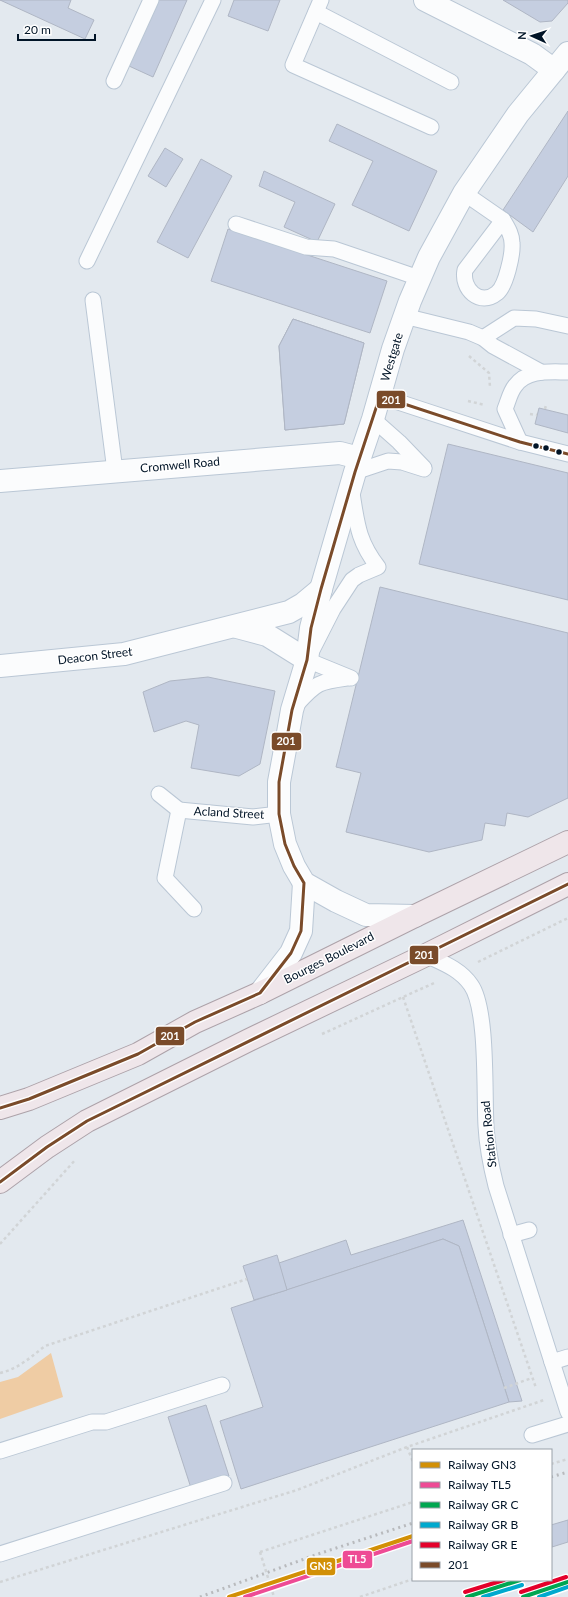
<svg xmlns="http://www.w3.org/2000/svg" width="568" height="1597" viewBox="0 0 568 1597" font-family="Lato,sans-serif">
<rect width="100%" height="100%" fill="#e3e9ef"/>
<polygon fill="#efcca4" points="51,1353 63,1397 0,1419 0,1382 18,1377"/>
<g fill="#c5cee0" stroke="#afb6c4">
<polygon points="0,0 71,0 68,8 94,20 85,39"/>
<polygon points="157,0 187,0 153,77 129,66"/>
<polygon points="234,0 280,0 268,31 228,16"/>
<polygon points="503,0 568,0 568,3 552,21 540,22"/>
<polygon points="568,111 568,176 533,232 503,210"/>
<polygon points="337,124 437,171 409,231 352,205 373,161 329,141"/>
<polygon points="165,148 183,159 166,187 148,176"/>
<polygon points="201,159 232,176 188,258 157,242"/>
<polygon points="264,171 335,204 317,242 284,227 295,202 259,186"/>
<polygon points="228,229 387,281 370,333 211,281"/>
<polygon points="293,319 364,343 344,424 285,430 279,346"/>
<polygon points="293,319 364,343 344,424 285,430 279,346"/>
<polygon points="539,408 568,415 568,433 535,424"/>
<polygon points="448,444 568,473 568,600 419,564"/>
<polygon points="380,587 568,633 568,798 528,817 507,813 505,826 485,823 482,840 429,852 346,832 361,773 336,767"/>
<polygon points="208,677 275,691 260,764 239,776 191,768 199,725 186,721 154,732 143,692 170,681"/>
<polygon points="463,1220 522,1401 509,1402 459,1246 443,1239 287,1290 282,1275 279,1263 346,1240 351,1255"/>
<polygon points="443,1239 459,1246 509,1402 241,1489 220,1421 263,1407 231,1308"/>
<polygon points="277,1255 287,1290 254,1300 243,1266"/>
<polygon points="206,1405 229,1476 191,1488 168,1417"/>
<polygon points="568,1520 568,1542 552,1547 551,1525"/>
</g>
<g fill="none" stroke-linecap="round" stroke-linejoin="round">
<g stroke="#bac7d5" stroke-width="17">
<g id="lane">
<polyline points="321,0 293,65 431,127"/>
<polyline points="316,12 451,82"/>
<polyline points="114,81 151,0"/>
<polyline points="464,193 503,220"/>
<path d="M503 220C507 227 512 234 512 243 513 254 506 286 497 293 480 307 461 289 465 270Z"/>
<polyline points="236,224 306,247 334,249 419,278"/>
<polyline points="87,261 213,0"/>
<polyline points="93,300 115,471"/>
<polyline points="404,316 469,332 483,338 493,346 541,372"/>
<polyline points="483,338 514,318 536,319 568,326"/>
<polyline points="380,396 520,442 568,454"/>
<polyline points="373,419 399,442 424,468"/>
<path d="M520 442 505 409C508 402 510 392 515 386 527 369 550 372 568 372"/>
<polyline points="355,472 388,461 402,462 424,469"/>
<path d="M351 678 307 660 333 609 352 580 359 575 378 567C358 541 357 524 352 493"/>
<path d="M297 704C317 682 319 682 348 678"/>
<polyline points="159,794 179,810"/>
<polyline points="179,810 165,878 194,909"/>
<polyline points="179,810 253,817 279,814"/>
<path d="M426 955C443 963 460 969 471 985 488 1009 484 1094 486 1126 487 1146 491 1166 496 1186L552 1362 568 1357"/>
<polyline points="511,1235 529,1230"/>
<polyline points="552,1362 568,1412"/>
<polyline points="532,1435 568,1424"/>
<polyline points="0,1451 92,1422 106,1422 222,1385"/>
<polyline points="0,1554 224,1483"/>
</g>
</g>
<g stroke="#bac7d5" stroke-width="24">
<g id="street">
<polyline points="425,0 532,54 554,70"/>
<polyline points="0,481 340,453 359,458"/>
<polyline points="237,627 267,635 307,660"/>
<polyline points="0,666 124,654 289,612 303,604 321,589"/>
<polyline points="415,916 366,915 336,901 304,883 294,866 285,844 279,814 279,782 286,744 292,710 307,660 311,628 321,589 355,472 373,419 393,349 410,301 429,257 464,193 518,114 568,53"/>
<polyline points="260,993 291,953 301,931 304,883"/>
</g>
</g>
<g stroke="#ada2a9" stroke-width="24">
<g id="primary">
<polyline points="0,1108 29,1099 138,1054 195,1022 260,993 415,916 568,842"/>
<polyline points="0,1182 47,1147 87,1121 249,1040 426,955 568,884"/>
</g>
</g>
<g stroke="#d1d4d6" stroke-width="2.5" stroke-dasharray="3 3" stroke-linecap="butt">
<polyline points="469,356 489,373 490,387"/>
<polyline points="468,401 485,405"/>
<polyline points="545,409 546,405"/>
<polyline points="530,414 537,415"/>
<polyline points="478,962 568,918"/>
<polyline points="403,997 536,1388"/>
<polyline points="322,1034 434,983"/>
<polyline points="0,1244 76,1159"/>
<path d="M0 1373C18 1369 31 1357 45 1346L247 1279"/>
<polyline points="504,1388 532,1378"/>
<polyline points="407,1447 413,1462"/>
<polyline points="551,1464 568,1459"/>
<polyline points="260,1552 413,1502"/>
<polyline points="0,1582 297,1490 407,1447 544,1400"/>
<polyline points="360,1597 413,1579"/>
</g>
<use href="#lane" stroke="#fbfcfd" stroke-width="15"/>
<use href="#street" stroke="#fbfcfd" stroke-width="22"/>
<use href="#primary" stroke="#efe6ea" stroke-width="22"/>
<g stroke="#b8babd" stroke-width="3" stroke-dasharray="2 4" stroke-linecap="butt">
<polyline points="551,1477 568,1472"/>
<polyline points="200,1597 318,1554 413,1523"/>
</g>
<polyline stroke="#d1d4d6" stroke-width="2.5" stroke-dasharray="3 3" stroke-linecap="butt" points="260,1552 274,1597"/>
<g stroke="#fff" stroke-width="6">
<g id="bus-1">
<polyline points="0,1108 29,1099 138,1054 195,1022 260,993 291,953 301,931 304,883 294,866 285,844 279,814 279,782 292,710 307,660 311,628 321,589 355,472 380,396 520,442 568,454"/>
<polyline points="0,1182 47,1147 87,1121 568,884"/>
</g>
</g>
<use href="#bus-1" stroke="#7a4b2a" stroke-width="3"/>
<g stroke="#fff" stroke-width="7">
<polyline id="rail-1" points="229,1597 413,1536"/>
</g>
<g stroke="#fff" stroke-width="7">
<polyline id="rail-2" points="245,1597 413,1541"/>
</g>
<g stroke="#fff" stroke-width="7">
<g id="rail-3">
<polyline points="467,1597 520,1580"/>
<polyline points="523,1597 568,1582"/>
</g>
</g>
<g stroke="#fff" stroke-width="7">
<g id="rail-4">
<polyline points="483,1597 522,1585"/>
<polyline points="539,1597 568,1587"/>
</g>
</g>
<g stroke="#fff" stroke-width="7">
<g id="rail-5">
<polyline points="465,1592 504,1580"/>
<polyline points="521,1592 566,1577"/>
</g>
</g>
<use href="#rail-1" stroke="#d29006" stroke-width="4"/>
<use href="#rail-2" stroke="#ee4b95" stroke-width="4"/>
<use href="#rail-3" stroke="#00a651" stroke-width="4"/>
<use href="#rail-4" stroke="#00a9ce" stroke-width="4"/>
<use href="#rail-5" stroke="#e4002b" stroke-width="4"/>
</g>
<g fill="#011427" stroke="#fff" stroke-width="1.5">
<circle cx="536" cy="446" r="3.5"/>
<circle cx="546" cy="448" r="3.5"/>
<circle cx="559" cy="452" r="3.5"/>
</g>
<g text-anchor="middle" stroke-width="3" stroke-linejoin="round" paint-order="stroke">
<g font-size="12" fill="#011427" stroke="#fff">
<text transform="translate(392 357) rotate(-73)" y="4">Westgate</text>
<text transform="translate(180 465) rotate(-5)" y="4">Cromwell Road</text>
<text transform="translate(95 656) rotate(-7)" y="4">Deacon Street</text>
<text transform="translate(229 813) rotate(3)" y="4">Acland Street</text>
<text transform="translate(329 958) rotate(-27)" y="4">Bourges Boulevard</text>
<text transform="translate(489 1134) rotate(-96)" y="4">Station Road</text>
</g>
</g>
<g stroke="#fff" stroke-width="1.5">
<rect x="376" y="390" width="30" height="19" rx="4" fill="#7a4b2a"/>
<rect x="271" y="732" width="31" height="19" rx="4" fill="#7a4b2a"/>
<rect x="409" y="945" width="30" height="20" rx="4" fill="#7a4b2a"/>
<rect x="155" y="1026" width="30" height="20" rx="4" fill="#7a4b2a"/>
<rect x="342" y="1550" width="31" height="19" rx="4" fill="#ee4b95"/>
<rect x="306" y="1557" width="30" height="19" rx="4" fill="#d29006"/>
</g>
<g font-size="11" text-anchor="middle" font-weight="bold" fill="#fff">
<text x="391" y="404">201</text>
<text x="286" y="745">201</text>
<text x="424" y="959">201</text>
<text x="170" y="1040">201</text>
<text x="357" y="1563">TL5</text>
<text x="321" y="1570">GN3</text>
</g>
<rect x="412" y="1449" width="140" height="132" fill="#ffffff" stroke="#99a1a9"/>
<rect x="420" y="1462" width="20" height="6" fill="#d29006" stroke="#99a1a9"/>
<text x="448" y="1469" font-size="12" fill="#011427">Railway GN3</text>
<rect x="420" y="1482" width="20" height="6" fill="#ee4b95" stroke="#99a1a9"/>
<text x="448" y="1489" font-size="12" fill="#011427">Railway TL5</text>
<rect x="420" y="1502" width="20" height="6" fill="#00a651" stroke="#99a1a9"/>
<text x="448" y="1509" font-size="12" fill="#011427">Railway GR C</text>
<rect x="420" y="1522" width="20" height="6" fill="#00a9ce" stroke="#99a1a9"/>
<text x="448" y="1529" font-size="12" fill="#011427">Railway GR B</text>
<rect x="420" y="1542" width="20" height="6" fill="#e4002b" stroke="#99a1a9"/>
<text x="448" y="1549" font-size="12" fill="#011427">Railway GR E</text>
<rect x="420" y="1562" width="20" height="6" fill="#7a4b2a" stroke="#99a1a9"/>
<text x="448" y="1569" font-size="12" fill="#011427">201</text>
<g transform="translate(532 36) rotate(273)" stroke="#ffffff" stroke-width="3" paint-order="stroke">
<path d="M0-3L7 15L0 10L-7 15Z" fill="#011427"/>
<text y="-6" font-size="11" font-weight="bold" text-anchor="middle" fill="#011427">N</text>
</g>
<path d="M18 34v6h77v-6" fill="none" stroke="#011427" stroke-width="2"/>
<text x="24" y="34" font-size="12" fill="#011427" stroke="#ffffff" stroke-width="3" paint-order="stroke">20 m</text>
</svg>
